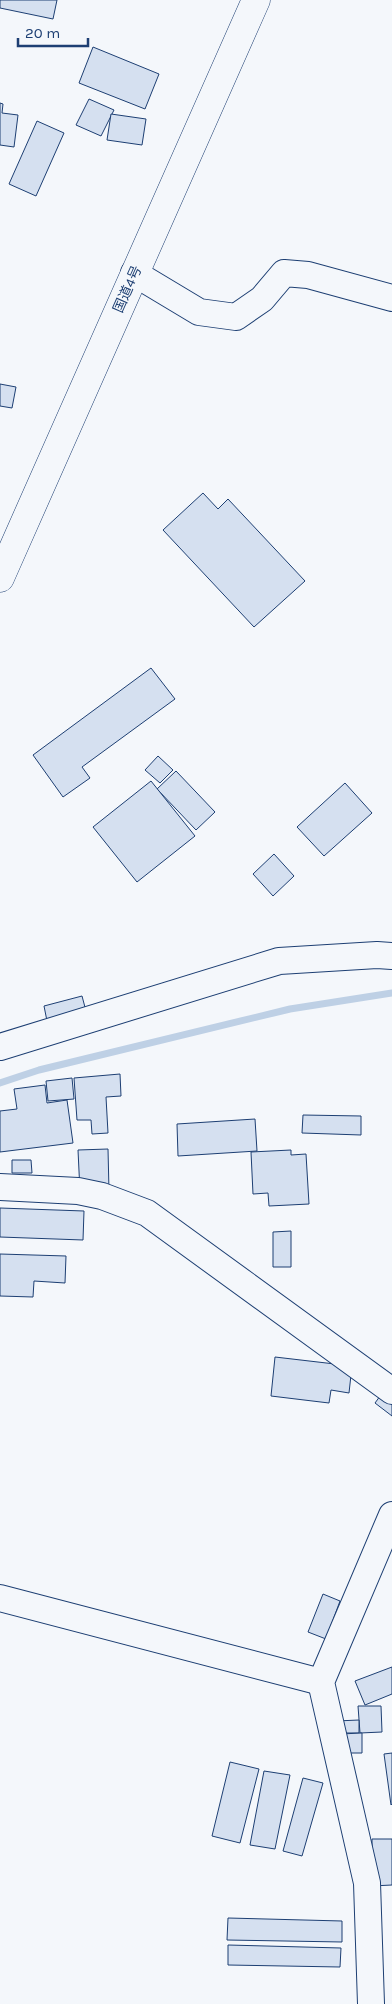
<svg xmlns="http://www.w3.org/2000/svg" width="392" height="2004" viewBox="0 0 392 2004" font-family="Karla,'Noto Sans JP',sans-serif">
<rect width="100%" height="100%" fill="#f4f7fb"/>
<g fill="none" stroke-linecap="round" stroke-linejoin="round">
<polyline stroke="#bed0e5" stroke-width="7" points="0,1083 39,1070 290,1009 392,993"/>
</g>
<g fill="#d5e0f0" stroke="#1d3f73">
<polygon points="0,0 57,0 53,19 0,8"/>
<polygon points="93,47 159,74 145,109 79,83"/>
<polygon points="89,99 114,110 101,136 76,125"/>
<polygon points="0,103 3,104 2,113 18,115 14,147 0,145"/>
<polygon points="111,114 146,119 142,145 107,140"/>
<polygon points="37,121 64,133 36,196 9,184"/>
<polygon points="0,384 16,387 12,408 0,406"/>
<polygon points="203,493 218,509 228,499 305,581 254,627 163,530"/>
<polygon points="151,668 175,699 82,767 90,778 63,797 33,755"/>
<polygon points="158,756 173,770 160,783 145,770"/>
<polygon points="176,771 215,812 196,830 157,789"/>
<polygon points="151,781 195,836 137,882 93,827"/>
<polygon points="345,783 372,813 324,856 297,827"/>
<polygon points="274,854 294,876 273,896 253,874"/>
<polygon points="82,996 86,1011 47,1021 44,1006"/>
<polygon points="120,1074 121,1096 106,1097 108,1133 92,1134 91,1120 77,1120 74,1078"/>
<polygon points="72,1078 74,1099 48,1101 46,1081"/>
<polygon points="45,1085 47,1103 67,1100 73,1143 0,1152 0,1111 17,1109 14,1089"/>
<polygon points="303,1115 361,1116 361,1135 302,1133"/>
<polygon points="255,1119 257,1151 178,1156 177,1124"/>
<polygon points="108,1149 109,1191 80,1192 78,1150"/>
<polygon points="291,1150 291,1155 306,1154 309,1204 269,1206 268,1193 253,1194 251,1152"/>
<polygon points="12,1160 31,1160 32,1173 12,1173"/>
<polygon points="0,1208 84,1211 83,1240 0,1237"/>
<polygon points="291,1231 291,1267 273,1267 273,1232"/>
<polygon points="0,1254 66,1256 65,1283 34,1281 33,1297 0,1296"/>
<polygon points="275,1357 352,1366 349,1393 331,1390 329,1403 271,1396"/>
<polygon points="383,1392 392,1398 392,1416 375,1403"/>
<polygon points="323,1594 340,1601 326,1639 308,1632"/>
<polygon points="392,1667 392,1694 365,1705 355,1681"/>
<polygon points="358,1706 381,1706 382,1732 360,1733"/>
<polygon points="359,1720 359,1733 336,1733 336,1721"/>
<polygon points="362,1733 362,1753 340,1753 340,1734"/>
<polygon points="392,1753 392,1804 391,1805 384,1754"/>
<polygon points="230,1762 259,1769 240,1843 212,1836"/>
<polygon points="264,1771 290,1775 275,1849 250,1845"/>
<polygon points="303,1778 323,1783 302,1856 283,1851"/>
<polygon points="372,1839 392,1839 392,1885 372,1886"/>
<polygon points="228,1918 342,1921 342,1942 227,1940"/>
<polygon points="228,1945 341,1948 340,1967 228,1965"/>
</g>
<g fill="none" stroke-linecap="round" stroke-linejoin="round">
<g stroke="#1d3f73" stroke-width="28">
<g id="minor">
<polyline points="134,273 199,312 236,317 262,299 284,273 308,275 392,298"/>
<polyline points="0,1047 279,961 377,955 392,956"/>
<polyline points="0,1187 78,1191 102,1196 147,1213 392,1391"/>
<polyline points="0,1598 321,1682"/>
<polyline points="371,2004 367,1883 321,1682 392,1515"/>
</g>
</g>
<g stroke="#1d3f73" stroke-width="29">
<polyline id="highway" points="0,578 256,0"/>
</g>
<use href="#minor" stroke="#f4f7fb" stroke-width="26"/>
<use href="#highway" stroke="#f4f7fb" stroke-width="28"/>
</g>
<g text-anchor="middle" stroke-width="4" stroke-linejoin="round" paint-order="stroke">
<g font-size="14" fill="#1d3f73" stroke="#f4f7fb">
<text transform="translate(127 289) rotate(-66)" y="5">国道4号</text>
</g>
</g>
<path d="M18 38v8h70v-8" fill="none" stroke="#1d3f73" stroke-width="2.5"/>
<text x="25" y="38" font-size="15" fill="#1d3f73" stroke="#f4f7fb" stroke-width="4" paint-order="stroke">20 m</text>
</svg>
